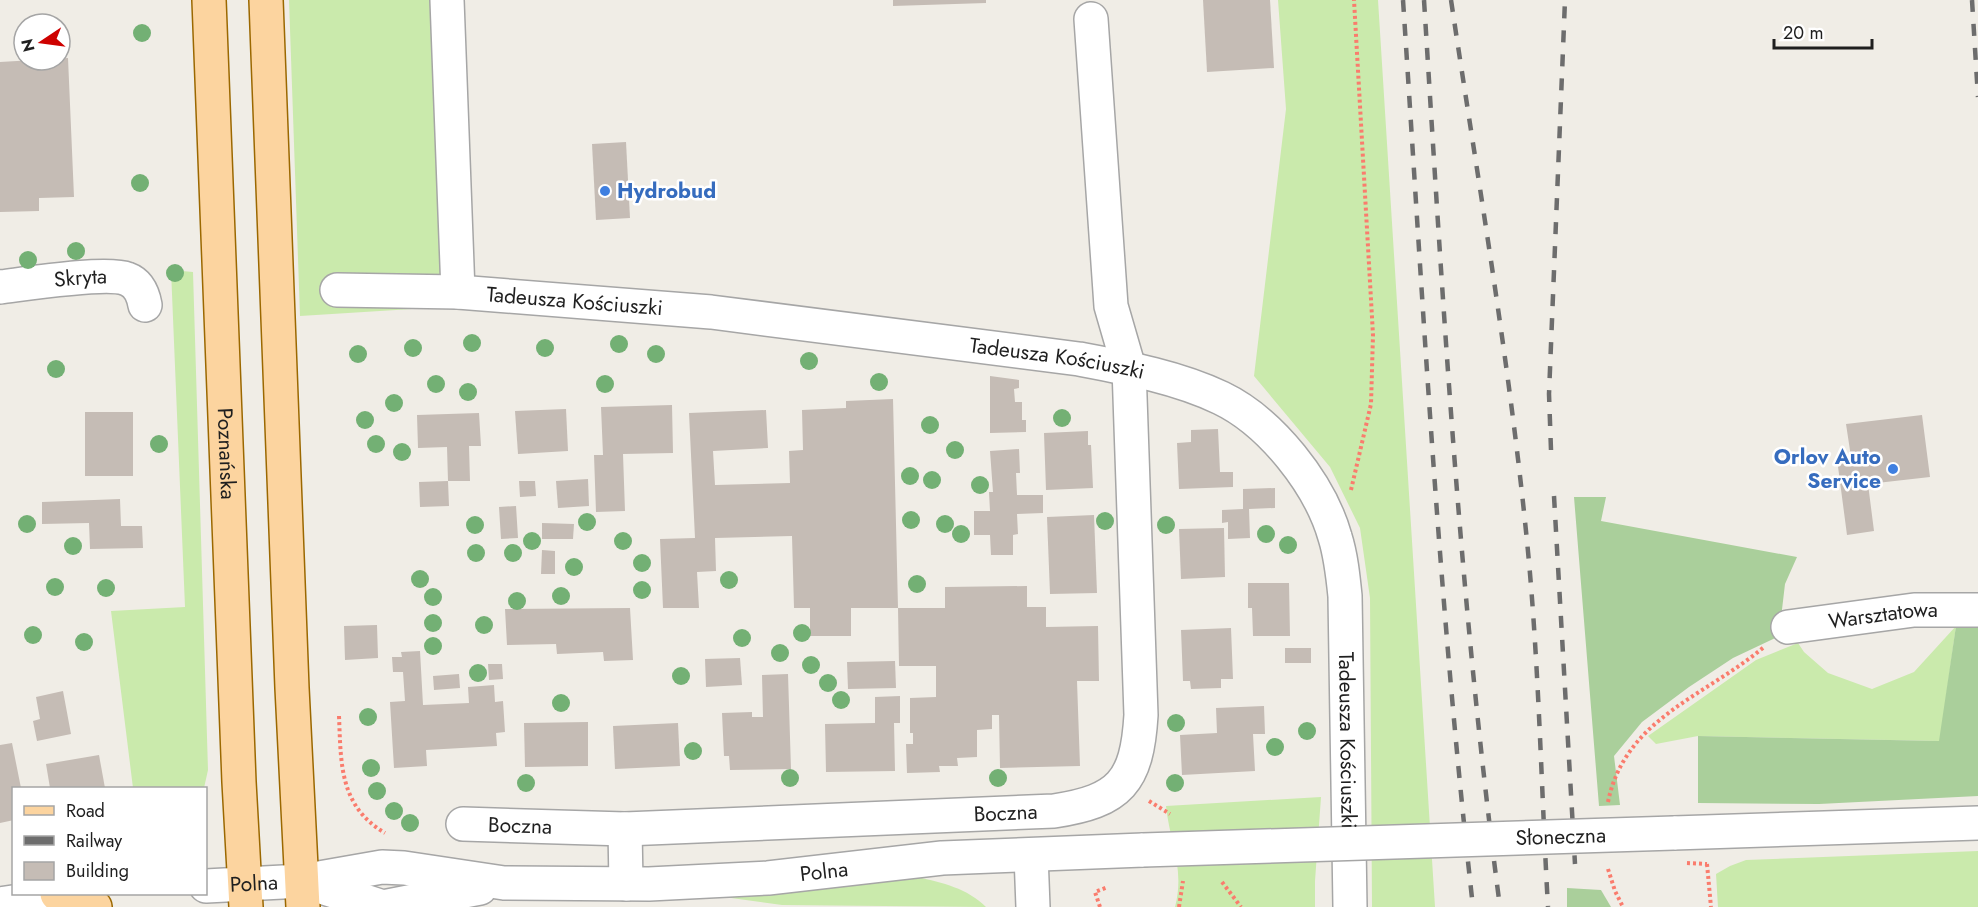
<svg xmlns="http://www.w3.org/2000/svg" width="1978" height="907" viewBox="0 0 1978 907" font-family="Jost,sans-serif">
<rect width="100%" height="100%" fill="#f0ede6"/>
<g fill="#caeaac">
<polygon points="289,0 431,0 444,307 300,316"/>
<polygon points="1278,0 1378,0 1435,907 1372,907 1370,598 1360,528 1330,467 1254,376 1286,109"/>
<polygon points="171,270 193,272 208,770 204,788 133,788 111,611 185,607"/>
<polygon points="1956,626 1940,741 1698,736 1656,744 1648,736 1756,660 1798,643 1804,652 1828,673 1872,689 1914,672"/>
<path d="M1321 797 1315 881V907H1175C1185 868 1170 844 1166 806Z"/>
<polygon points="1978,851 1978,907 1718,907 1716,874 1730,866 1746,860"/>
<path d="M917 877C943 883 967 888 986 907L782 905 724 897 781 890Z"/>
</g>
<g fill="#aacf9b">
<polygon points="1574,497 1606,497 1601,521 1797,557 1785,584 1781,618 1790,631 1733,658 1689,687 1642,722 1614,756 1620,805 1599,806"/>
<polygon points="1956,626 1978,627 1978,796 1819,804 1698,803 1698,736 1939,741"/>
<polygon points="1567,888 1601,890 1611,907 1567,907"/>
</g>
<g fill="#c5bcb5">
<polygon points="893,0 986,0 986,3 893,6"/>
<polygon points="1203,0 1270,0 1274,68 1207,72"/>
<polygon points="68,58 74,197 39,198 39,211 0,212 0,62"/>
<polygon points="626,142 630,218 596,220 592,144"/>
<polygon points="990,376 1019,380 1019,388 1014,389 1015,402 1022,402 1022,420 1026,420 1026,432 990,433"/>
<polygon points="893,399 898,608 851,608 851,636 810,636 810,608 794,608 792,536 715,538 716,571 697,572 699,608 663,608 660,539 695,538 689,413 766,410 768,448 713,451 715,485 790,483 789,451 803,450 802,410 846,408 846,401"/>
<polygon points="672,405 673,453 623,454 625,511 596,512 594,455 603,455 601,407"/>
<polygon points="566,409 568,451 518,454 515,411"/>
<rect x="85" y="412" width="48" height="64"/>
<polygon points="479,413 481,446 469,446 470,481 448,481 449,506 420,507 419,482 448,481 447,447 418,448 417,415"/>
<polygon points="1922,415 1930,477 1868,484 1874,531 1847,535 1837,459 1851,457 1846,424"/>
<polygon points="1218,429 1220,472 1233,472 1233,487 1179,489 1177,443 1191,442 1191,430"/>
<polygon points="1088,431 1088,445 1091,445 1093,488 1046,490 1044,433"/>
<polygon points="1019,449 1020,473 1016,473 1017,495 1043,495 1043,513 1017,514 1018,534 1013,535 1013,555 991,555 990,535 974,535 974,511 990,511 989,492 993,492 990,451"/>
<polygon points="588,479 589,506 558,508 556,481"/>
<polygon points="519,481 535,481 536,496 520,497"/>
<polygon points="1275,488 1275,508 1249,509 1250,538 1228,539 1228,522 1222,523 1222,510 1243,509 1243,489"/>
<polygon points="120,499 121,526 142,526 143,548 90,549 89,523 42,524 42,502"/>
<polygon points="516,506 518,538 501,539 499,507"/>
<polygon points="1094,515 1097,593 1050,594 1047,517"/>
<polygon points="542,523 574,524 573,539 542,539"/>
<polygon points="1224,528 1225,577 1181,579 1179,529"/>
<polygon points="542,550 555,551 555,574 541,574"/>
<polygon points="1248,583 1289,583 1290,636 1253,636 1252,608 1248,608"/>
<polygon points="1027,586 1027,607 1046,607 1046,627 1098,626 1099,681 1077,681 1080,766 1000,768 999,715 992,715 992,729 977,730 977,757 957,758 958,766 939,766 940,772 907,773 906,744 913,744 913,733 910,733 910,698 936,697 936,666 899,666 898,608 945,608 945,587"/>
<polygon points="630,608 633,660 604,661 603,652 557,654 556,644 507,645 505,609"/>
<polygon points="377,625 378,658 345,660 344,626"/>
<polygon points="1231,628 1233,679 1221,679 1221,688 1191,689 1190,681 1183,681 1181,630"/>
<rect x="1285" y="648" width="26" height="15"/>
<polygon points="420,651 423,705 469,703 468,687 494,685 495,702 503,701 505,732 496,733 497,746 426,750 427,766 394,768 390,702 405,701 403,672 393,672 392,657 402,657 401,652"/>
<polygon points="740,658 742,685 706,687 705,659"/>
<polygon points="895,661 896,688 848,689 847,662"/>
<polygon points="488,664 502,664 503,679 489,680"/>
<polygon points="459,674 460,688 434,690 433,676"/>
<polygon points="788,674 791,769 730,770 729,756 724,756 722,713 752,712 752,717 763,717 762,675"/>
<polygon points="63,691 71,734 37,741 33,721 40,719 36,697"/>
<polygon points="900,696 900,723 894,723 895,771 826,772 825,724 875,723 875,697"/>
<polygon points="1264,706 1265,734 1253,734 1255,771 1182,775 1180,735 1217,733 1216,708"/>
<polygon points="588,722 588,766 525,767 524,723"/>
<polygon points="678,723 680,766 615,769 613,726"/>
<polygon points="12,743 21,788 14,788 14,820 0,823 0,745"/>
<polygon points="99,755 105,788 50,788 46,764"/>
</g>
<g fill="none" stroke-linecap="round" stroke-linejoin="round">
<g stroke="#a6a6a6" stroke-width="36">
<g id="minor">
<polyline points="447,0 458,292"/>
<path id="s1" d="M0 287C25 284 107 271 127 279 138 283 143 294 145 305"/>
<path id="s2" d="M337 290 458 292 711 312 1079 359C1127 368 1177 377 1221 398 1271 422 1320 484 1335 537 1341 556 1343 576 1345 596L1350 907"/>
<path id="s3" d="M1788 627 1914 610H1978"/>
<path id="s4" d="M463 824 625 829 1054 811C1120 801 1137 782 1141 715L1129 368 1111 306 1091 19"/>
<polyline points="625,829 626,884"/>
<polyline points="1674,833 1978,823"/>
<polyline points="1031,855 1033,907"/>
<polyline points="306,882 383,907 480,888"/>
<path id="s5" d="M206 886 302 881 382 867 404 868 504 883 649 884 768 878 942 858 1143 850"/>
<polyline points="0,904 67,894"/>
</g>
</g>
<g stroke="#9b6800" stroke-width="36">
<g id="major">
<path id="s6" d="M209 0 239 782 246 907"/>
<polyline points="266,0 292,688 303,907"/>
<polyline points="57,894 95,907"/>
</g>
</g>
<g stroke="#fa7c6d" stroke-width="4" stroke-dasharray="3 3" stroke-linecap="butt">
<polyline points="1351,490 1371,404 1373,335 1354,0"/>
<path d="M339 716C341 763 339 806 385 833"/>
<polyline points="1149,801 1170,814"/>
<path d="M1608 802C1625 718 1706 696 1764 647"/>
<polyline points="1707,864 1711,907"/>
<polyline points="1608,869 1615,891 1623,907"/>
<polyline points="1222,882 1241,907"/>
<polyline points="1100,907 1095,892 1108,887"/>
<polyline points="1179,907 1183,881"/>
</g>
<use href="#minor" stroke="#fff" stroke-width="33"/>
<use href="#major" stroke="#fcd49f" stroke-width="33"/>
<g stroke="#6d6d6d" stroke-width="4.5" stroke-dasharray="12 12" stroke-linecap="butt">
<path d="M1403 0C1423 303 1439 606 1473 907"/>
<path d="M1424 0C1443 303 1460 606 1500 907"/>
<path d="M1451 0C1478 180 1509 360 1527 541 1539 662 1541 785 1548 907"/>
<polyline points="1972,0 1978,97"/>
<polyline points="1551,450 1549,394 1565,0"/>
<polyline points="1554,496 1575,864"/>
</g>
<g stroke="#a6a6a6" stroke-width="36" stroke-linecap="butt">
<g id="minor-bridge">
<path id="s7" d="M1143 850 1674 833"/>
</g>
</g>
<polyline stroke="#fa7c6d" stroke-width="4" stroke-dasharray="3 3" stroke-linecap="butt" points="1687,863 1707,864"/>
<use href="#minor-bridge" stroke="#fff" stroke-width="33"/>
</g>
<g fill="#73b074">
<circle cx="142" cy="33" r="9"/>
<circle cx="140" cy="183" r="9"/>
<circle cx="76" cy="251" r="9"/>
<circle cx="28" cy="260" r="9"/>
<circle cx="175" cy="273" r="9"/>
<circle cx="472" cy="343" r="9"/>
<circle cx="619" cy="344" r="9"/>
<circle cx="413" cy="348" r="9"/>
<circle cx="545" cy="348" r="9"/>
<circle cx="358" cy="354" r="9"/>
<circle cx="656" cy="354" r="9"/>
<circle cx="809" cy="361" r="9"/>
<circle cx="56" cy="369" r="9"/>
<circle cx="879" cy="382" r="9"/>
<circle cx="436" cy="384" r="9"/>
<circle cx="605" cy="384" r="9"/>
<circle cx="468" cy="392" r="9"/>
<circle cx="394" cy="403" r="9"/>
<circle cx="1062" cy="418" r="9"/>
<circle cx="365" cy="420" r="9"/>
<circle cx="930" cy="425" r="9"/>
<circle cx="159" cy="444" r="9"/>
<circle cx="376" cy="444" r="9"/>
<circle cx="955" cy="450" r="9"/>
<circle cx="402" cy="452" r="9"/>
<circle cx="910" cy="476" r="9"/>
<circle cx="932" cy="480" r="9"/>
<circle cx="980" cy="485" r="9"/>
<circle cx="911" cy="520" r="9"/>
<circle cx="1105" cy="521" r="9"/>
<circle cx="587" cy="522" r="9"/>
<circle cx="27" cy="524" r="9"/>
<circle cx="945" cy="524" r="9"/>
<circle cx="475" cy="525" r="9"/>
<circle cx="1166" cy="525" r="9"/>
<circle cx="961" cy="534" r="9"/>
<circle cx="1266" cy="534" r="9"/>
<circle cx="532" cy="541" r="9"/>
<circle cx="623" cy="541" r="9"/>
<circle cx="1288" cy="545" r="9"/>
<circle cx="73" cy="546" r="9"/>
<circle cx="476" cy="553" r="9"/>
<circle cx="513" cy="553" r="9"/>
<circle cx="642" cy="563" r="9"/>
<circle cx="574" cy="567" r="9"/>
<circle cx="420" cy="579" r="9"/>
<circle cx="729" cy="580" r="9"/>
<circle cx="917" cy="584" r="9"/>
<circle cx="55" cy="587" r="9"/>
<circle cx="106" cy="588" r="9"/>
<circle cx="642" cy="590" r="9"/>
<circle cx="561" cy="596" r="9"/>
<circle cx="433" cy="597" r="9"/>
<circle cx="517" cy="601" r="9"/>
<circle cx="433" cy="623" r="9"/>
<circle cx="484" cy="625" r="9"/>
<circle cx="802" cy="633" r="9"/>
<circle cx="33" cy="635" r="9"/>
<circle cx="742" cy="638" r="9"/>
<circle cx="84" cy="642" r="9"/>
<circle cx="433" cy="646" r="9"/>
<circle cx="780" cy="653" r="9"/>
<circle cx="811" cy="665" r="9"/>
<circle cx="478" cy="673" r="9"/>
<circle cx="681" cy="676" r="9"/>
<circle cx="828" cy="683" r="9"/>
<circle cx="841" cy="700" r="9"/>
<circle cx="561" cy="703" r="9"/>
<circle cx="368" cy="717" r="9"/>
<circle cx="1176" cy="723" r="9"/>
<circle cx="1307" cy="731" r="9"/>
<circle cx="1275" cy="747" r="9"/>
<circle cx="693" cy="751" r="9"/>
<circle cx="371" cy="768" r="9"/>
<circle cx="790" cy="778" r="9"/>
<circle cx="998" cy="778" r="9"/>
<circle cx="526" cy="783" r="9"/>
<circle cx="1175" cy="783" r="9"/>
<circle cx="377" cy="791" r="9"/>
<circle cx="394" cy="811" r="9"/>
<circle cx="410" cy="823" r="9"/>
</g>
<g fill="#3f7fe0" stroke="#fff" stroke-width="2">
<circle cx="605" cy="191" r="6"/>
<circle cx="1893" cy="469" r="6"/>
</g>
<g text-anchor="middle" stroke-width="5" stroke-linejoin="round" paint-order="stroke">
<g font-size="21" font-weight="bold" fill="#366cbe" stroke="#fff" text-anchor="start">
<text x="617" y="198">Hydrobud</text>
<text x="1881" y="464" text-anchor="end">Orlov Auto<tspan x="1881" dy="24">Service</tspan></text>
</g>
<g font-size="21" fill="#1f1f1f" stroke="#fff">
<text dy="7" stroke="none"><textPath href="#s1" startOffset="81">Skryta</textPath></text>
<text dy="7" stroke="none"><textPath href="#s2" startOffset="238">Tadeusza Kościuszki</textPath></text>
<text dy="7" stroke="none"><textPath href="#s2" startOffset="724">Tadeusza Kościuszki</textPath></text>
<text dy="7" stroke="none"><textPath href="#s6" startOffset="454">Poznańska</textPath></text>
<text dy="7" stroke="none"><textPath href="#s3" startOffset="96">Warsztatowa</textPath></text>
<text dy="7" stroke="none"><textPath href="#s2" startOffset="1282">Tadeusza Kościuszki</textPath></text>
<text dy="7" stroke="none"><textPath href="#s4" startOffset="543">Boczna</textPath></text>
<text dy="7" stroke="none"><textPath href="#s4" startOffset="57">Boczna</textPath></text>
<text dy="7" stroke="none"><textPath href="#s7" startOffset="418">Słoneczna</textPath></text>
<text dy="7" stroke="none"><textPath href="#s5" startOffset="621">Polna</textPath></text>
<text dy="7" stroke="none"><textPath href="#s5" startOffset="48">Polna</textPath></text>
</g>
</g>
<rect x="12" y="787" width="195" height="108" fill="#ffffff" stroke="#a5a5a5" stroke-width="1.5"/>
<rect x="24" y="806" width="30" height="9" fill="#fcd49f" stroke="#a5a5a5" stroke-width="1.5"/>
<text x="66" y="817" font-size="18" fill="#1f1f1f">Road</text>
<rect x="24" y="836" width="30" height="9" fill="#6d6d6d" stroke="#a5a5a5" stroke-width="1.5"/>
<text x="66" y="847" font-size="18" fill="#1f1f1f">Railway</text>
<rect x="24" y="862" width="30" height="18" fill="#c5bcb5" stroke="#a5a5a5" stroke-width="1.5"/>
<text x="66" y="877" font-size="18" fill="#1f1f1f">Building</text>
<g transform="translate(42 42) rotate(257)"><circle r="28" fill="#ffffff" stroke="#a5a5a5" stroke-width="1.5"/>
<path d="M0-4.5L10 22L0 15L-10 22Z" fill="#ce0100"/>
<text y="-9" font-size="16" font-weight="bold" text-anchor="middle" fill="#1f1f1f">N</text>
</g>
<path d="M1774 39v9h98v-9" fill="none" stroke="#1f1f1f" stroke-width="3"/>
<text x="1783" y="39" font-size="18" fill="#1f1f1f" stroke="#ffffff" stroke-width="4.5" paint-order="stroke">20 m</text>
</svg>
